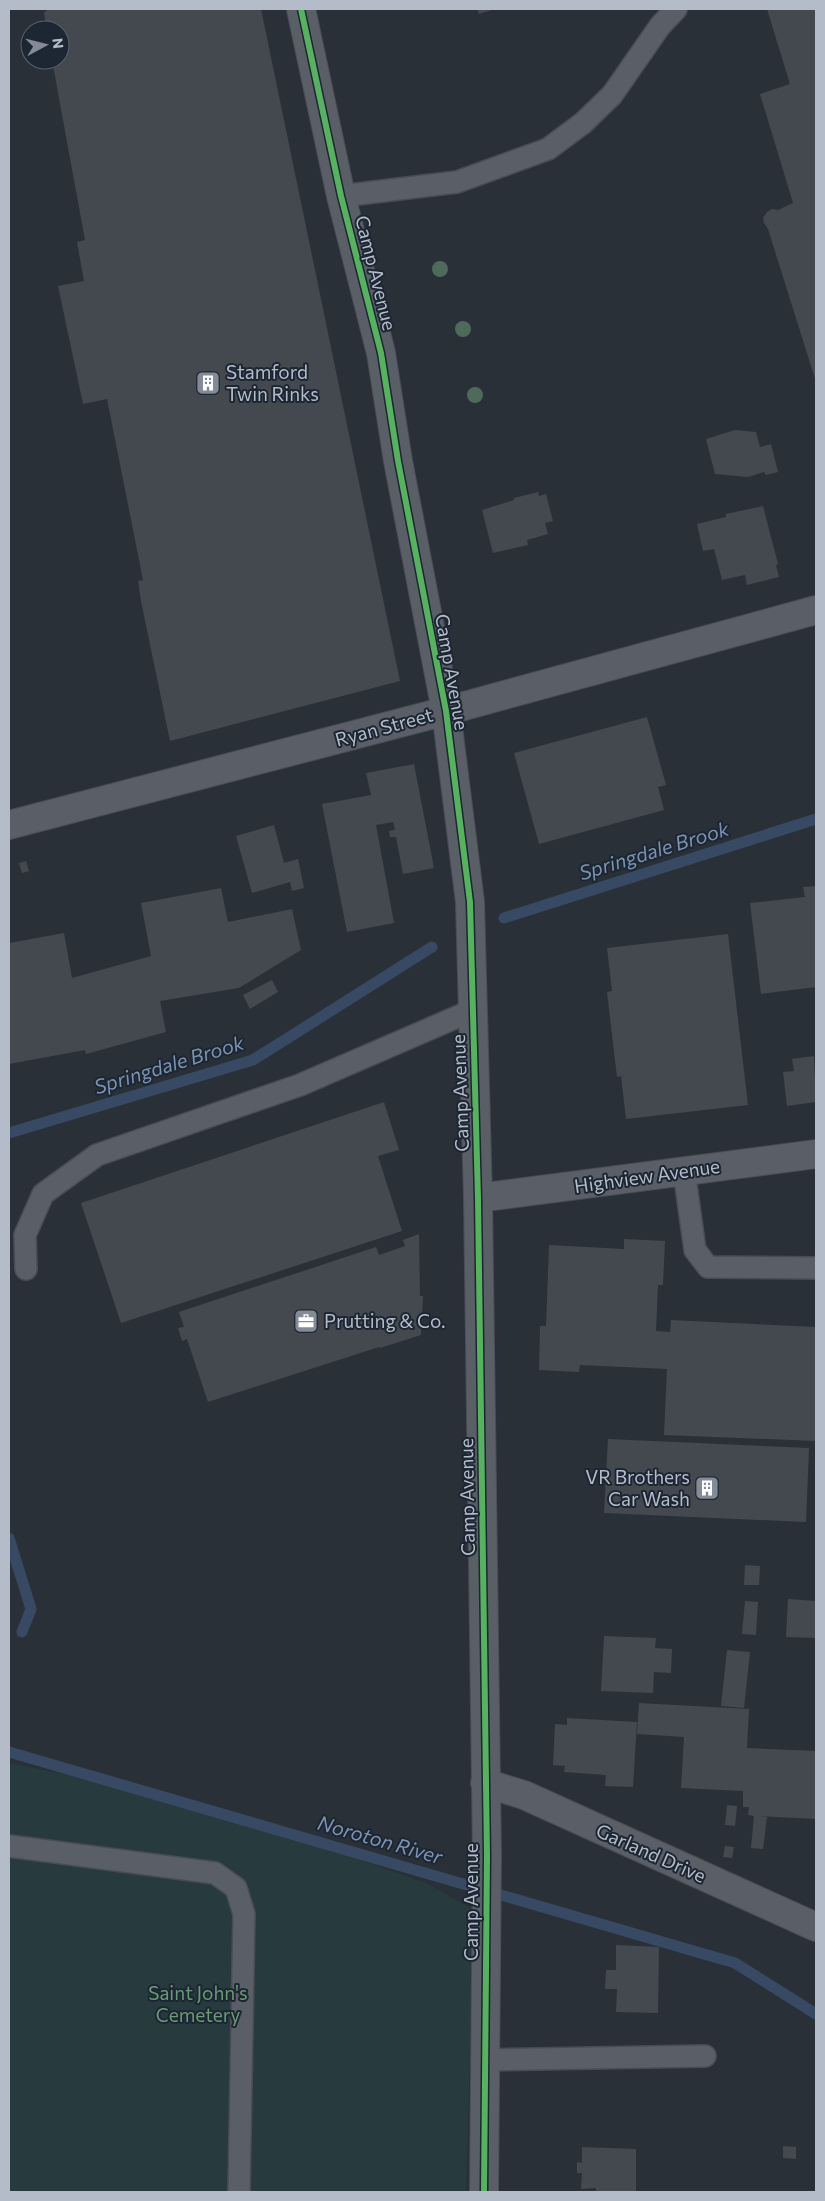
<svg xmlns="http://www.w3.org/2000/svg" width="825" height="2201" viewBox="0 0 825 2201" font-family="Commissioner,sans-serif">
<rect width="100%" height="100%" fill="#2a3038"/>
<polygon fill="#273a3e" points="9,1763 180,1797 426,1883 474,1910 466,2192 9,2192"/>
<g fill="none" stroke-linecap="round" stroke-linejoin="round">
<g stroke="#384963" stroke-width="11">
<polyline points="504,918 816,819"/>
<polyline points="9,1133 253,1060 432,947"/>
<polyline points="9,1538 31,1609 22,1632"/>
<polyline points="9,1752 735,1963 816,2014"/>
</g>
</g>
<g fill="#444950">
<polygon points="48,9 261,9 400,681 170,741 141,601 138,581 143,580 107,399 83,404 58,286 84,281 77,242 85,240 52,60 60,60 60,30 47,30 44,13"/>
<polygon points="477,9 495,9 479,14"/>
<polygon points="767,9 816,9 816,382 768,229 764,223 763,218 767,212 772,209 778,210 793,203 760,94 790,84"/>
<polygon points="735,430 756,432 760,447 771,444 778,472 766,475 764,472 748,477 715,474 706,439"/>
<polygon points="538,492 539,496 546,494 553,521 545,523 548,534 527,540 528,545 493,553 482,510 514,500 514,498"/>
<polygon points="763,506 778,564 776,565 779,577 747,585 745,575 722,580 714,549 703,551 697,524 726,517 726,514"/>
<polygon points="647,717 666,785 658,787 664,810 539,844 514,753"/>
<polygon points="414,764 434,868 403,874 396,837 390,837 389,831 395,830 393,822 376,825 394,923 347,932 322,804 371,795 366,773"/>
<polygon points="274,825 284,863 298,859 304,888 292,891 290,882 252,893 236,836"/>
<polygon points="26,861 29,871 22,873 19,863"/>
<polygon points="816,886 816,987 761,994 750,903 805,897 803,887"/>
<polygon points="221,888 228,922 292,909 301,950 239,988 160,1001 166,1032 86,1054 85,1050 9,1064 9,943 64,933 72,978 151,956 141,903"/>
<polygon points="728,934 748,1105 626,1119 621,1076 617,1077 607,992 612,991 607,948"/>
<polygon points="272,980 278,992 250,1009 243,995"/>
<polygon points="814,1056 816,1102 787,1106 783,1072 794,1071 792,1059"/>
<polygon points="384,1102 399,1150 378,1156 402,1231 121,1323 81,1203"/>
<polygon points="419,1234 420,1296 423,1296 421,1335 380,1348 379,1347 208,1402 187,1339 182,1341 178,1328 184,1327 179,1312 376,1247 379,1255 405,1246 403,1240"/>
<polygon points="624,1239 665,1241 663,1285 658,1285 656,1331 670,1332 671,1320 816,1327 816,1441 664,1435 667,1369 580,1365 579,1372 539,1370 540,1326 546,1326 549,1245 624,1249"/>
<polygon points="608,1439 809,1448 806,1522 604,1513"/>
<polygon points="745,1565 760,1566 759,1585 744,1585"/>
<polygon points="788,1599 816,1601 816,1638 786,1637"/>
<polygon points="745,1601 758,1602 756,1635 742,1634"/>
<polygon points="604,1636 656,1638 655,1648 672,1649 671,1673 654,1672 653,1693 601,1691"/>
<polygon points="727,1650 750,1652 744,1708 721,1706"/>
<polygon points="639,1703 749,1709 747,1748 816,1751 816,1819 759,1816 767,1817 763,1849 751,1848 754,1816 748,1815 749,1807 743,1807 743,1791 681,1788 684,1737 637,1734"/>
<polygon points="567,1718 637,1722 633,1787 605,1786 606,1775 564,1772 565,1766 553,1765 555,1724 567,1725"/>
<polygon points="727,1805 737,1806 735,1826 725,1825"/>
<polygon points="725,1846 734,1847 732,1858 723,1857"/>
<polygon points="616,1945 659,1947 658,2013 616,2012 617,1989 605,1989 606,1970 616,1970"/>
<polygon points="783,2146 796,2147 796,2159 783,2158"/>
<polygon points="582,2147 636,2149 636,2192 596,2192 596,2188 581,2189 582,2173 577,2173 577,2162 582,2163"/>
</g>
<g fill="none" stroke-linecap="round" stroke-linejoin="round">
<g stroke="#484c53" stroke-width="24">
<g id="service">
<polyline points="341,196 457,182 548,149 583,123 612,95 660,26 676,9"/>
<polyline points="684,1171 695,1250 708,1267 816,1268"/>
<polyline points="26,1269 25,1235 43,1194 97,1155 300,1085 473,1010"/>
<polyline points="9,1846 215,1873 236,1888 244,1914 239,2192"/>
<polyline points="486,2060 705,2056"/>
</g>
</g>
<g stroke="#484c53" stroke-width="30">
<g id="minor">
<polyline points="9,825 446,711 816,610"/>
<polyline points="478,1198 816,1154"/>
<polyline points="485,1783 524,1795 816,1927"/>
</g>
</g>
<g stroke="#484c53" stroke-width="30">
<polyline id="tertiary" points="301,9 341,196 381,353 398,461 446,711 470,902 478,1198 487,1856 484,2192"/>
</g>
<use href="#service" stroke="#5a5e66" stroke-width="21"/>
<use href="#minor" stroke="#5a5e66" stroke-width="28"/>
<use href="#tertiary" stroke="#5a5e66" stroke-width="28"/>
<g stroke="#1d2633" stroke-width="9">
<polyline id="cycleway" points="301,9 341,196 381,353 398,461 446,711 470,902 478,1198 487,1856 484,2192"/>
</g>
<use href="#cycleway" stroke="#56b35d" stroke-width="6"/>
</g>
<g fill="#4e6a5a">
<circle cx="440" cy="269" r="8"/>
<circle cx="463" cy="329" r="8"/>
<circle cx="475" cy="395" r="8"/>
</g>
<defs>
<g id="building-square" transform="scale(1.25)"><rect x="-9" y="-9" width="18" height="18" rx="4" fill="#848b96" stroke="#1d2633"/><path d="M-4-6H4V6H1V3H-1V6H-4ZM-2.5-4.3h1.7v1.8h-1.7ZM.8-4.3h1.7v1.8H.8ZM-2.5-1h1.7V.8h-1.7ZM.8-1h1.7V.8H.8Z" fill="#fff"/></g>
<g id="office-square" transform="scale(1.25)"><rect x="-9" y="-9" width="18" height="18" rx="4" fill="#848b96" stroke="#1d2633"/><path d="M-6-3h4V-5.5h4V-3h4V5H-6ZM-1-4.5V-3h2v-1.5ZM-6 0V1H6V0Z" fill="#fff"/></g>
</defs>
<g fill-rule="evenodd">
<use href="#building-square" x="208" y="383"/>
<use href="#office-square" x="306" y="1321"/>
<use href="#building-square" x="707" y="1488"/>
</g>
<g text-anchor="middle" stroke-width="4" stroke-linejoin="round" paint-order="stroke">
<g font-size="19" fill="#b4bcc9" stroke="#1d2633">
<text transform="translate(376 273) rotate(76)" y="7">Camp Avenue</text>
<text transform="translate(452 672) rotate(80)" y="7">Camp Avenue</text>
<text transform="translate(384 727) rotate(-15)" y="7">Ryan Street</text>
<text transform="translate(460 1093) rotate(-92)" y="7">Camp Avenue</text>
<text transform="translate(647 1176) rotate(-8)" y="7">Highview Avenue</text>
<text transform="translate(467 1497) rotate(-91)" y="7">Camp Avenue</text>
<text transform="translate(651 1853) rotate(24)" y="7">Garland Drive</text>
<text transform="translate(471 1902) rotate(-90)" y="7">Camp Avenue</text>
</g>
<g font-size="19" fill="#b4bcc9" stroke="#1d2633" text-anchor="start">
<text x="226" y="379">Stamford<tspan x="226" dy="22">Twin Rinks</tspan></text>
<text x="324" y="1328">Prutting &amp; Co.</text>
<text x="690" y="1484" text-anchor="end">VR Brothers<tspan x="690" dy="22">Car Wash</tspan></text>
</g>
<g font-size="19" fill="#6b9a76" stroke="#1d2633">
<text x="198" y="2000">Saint John's<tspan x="198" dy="22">Cemetery</tspan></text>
</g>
<g font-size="20" font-style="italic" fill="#7c92b1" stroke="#1d2633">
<text transform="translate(654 851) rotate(-17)" y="7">Springdale Brook</text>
<text transform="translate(169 1065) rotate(-17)" y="7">Springdale Brook</text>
<text transform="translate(380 1840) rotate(16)" y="7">Noroton River</text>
</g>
</g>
<rect width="825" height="2201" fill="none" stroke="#b4bcc9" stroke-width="20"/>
<g transform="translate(45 45) rotate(83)"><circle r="24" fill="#1d2633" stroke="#59626f"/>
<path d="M0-4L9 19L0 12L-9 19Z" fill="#848b96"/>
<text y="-8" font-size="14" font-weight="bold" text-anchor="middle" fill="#b4bcc9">N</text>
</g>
</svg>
